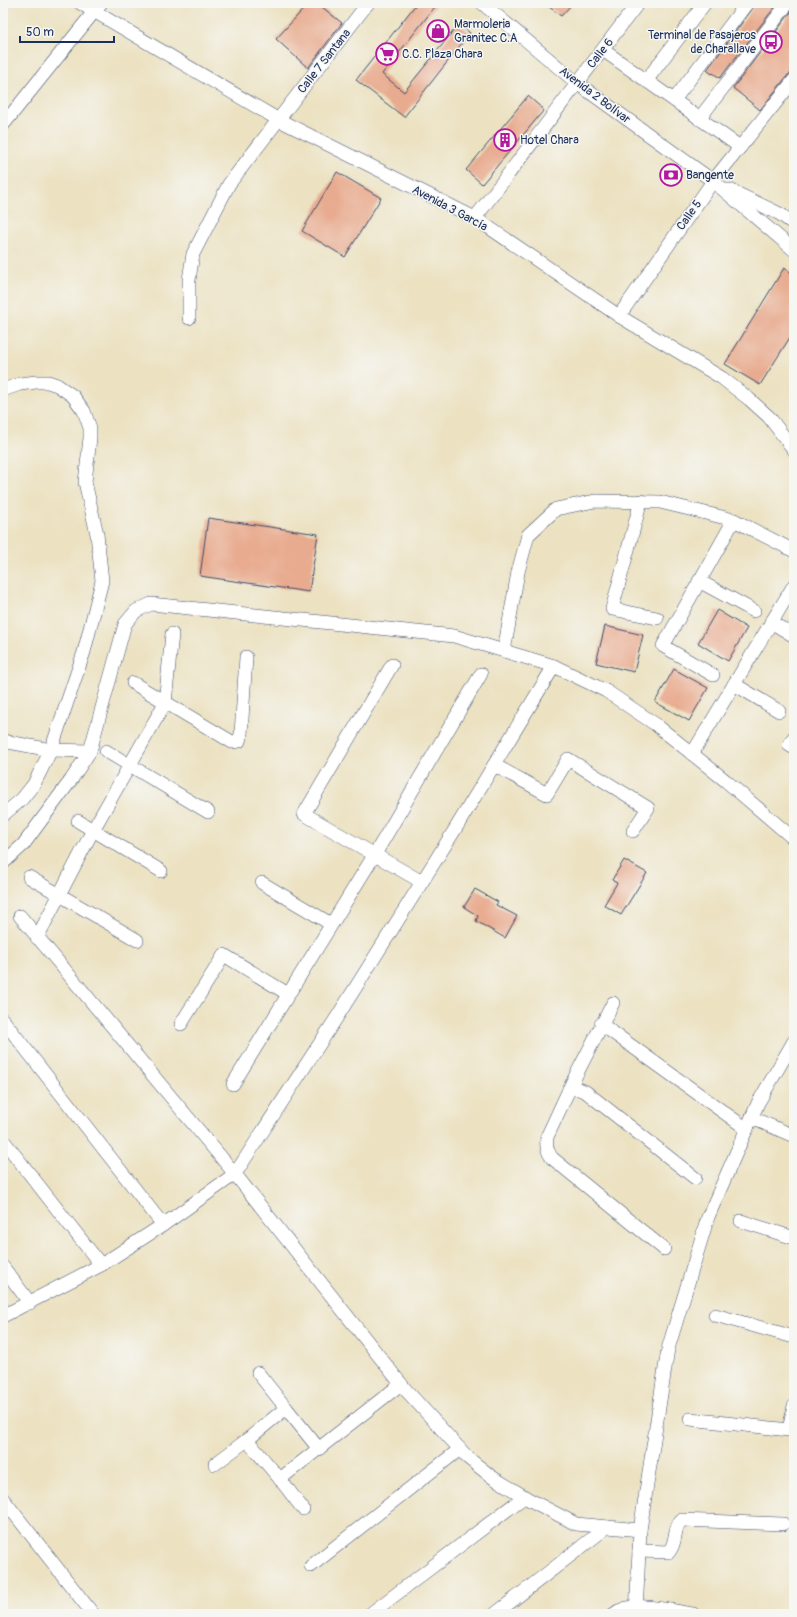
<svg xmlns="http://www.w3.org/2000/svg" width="797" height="1617" viewBox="0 0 797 1617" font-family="Pangolin,sans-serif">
<rect width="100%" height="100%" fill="#f6f6f2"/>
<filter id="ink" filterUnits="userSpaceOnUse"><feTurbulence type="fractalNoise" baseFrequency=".025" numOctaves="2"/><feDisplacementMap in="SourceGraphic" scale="8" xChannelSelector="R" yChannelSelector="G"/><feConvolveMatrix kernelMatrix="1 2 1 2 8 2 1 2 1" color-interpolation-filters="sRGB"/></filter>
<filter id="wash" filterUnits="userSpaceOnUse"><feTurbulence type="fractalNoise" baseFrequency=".012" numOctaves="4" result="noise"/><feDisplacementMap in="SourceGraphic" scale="16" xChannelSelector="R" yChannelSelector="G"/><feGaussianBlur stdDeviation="0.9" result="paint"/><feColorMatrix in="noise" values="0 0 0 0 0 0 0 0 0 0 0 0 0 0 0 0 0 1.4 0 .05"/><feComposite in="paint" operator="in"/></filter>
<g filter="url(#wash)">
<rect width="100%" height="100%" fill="#ece2c2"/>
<g id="blocks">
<g fill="#e8ab8f">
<polygon points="309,3 317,3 342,23 308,68 276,39"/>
<polygon points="417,3 438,3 382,74 404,92 459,24 470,33 404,117 356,80"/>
<polygon points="544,3 573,3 561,16"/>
<polygon points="755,3 778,3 720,78 713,73 712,74 707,70 753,8"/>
<polygon points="794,8 794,72 788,75 760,110 733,88"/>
<polygon points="528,96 544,110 482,184 466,170"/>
<polygon points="337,172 381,198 345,257 302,231"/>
<polygon points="784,268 794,274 794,331 760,385 725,364"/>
<polygon points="208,518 318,534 309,592 200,576"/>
<polygon points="717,610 747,628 728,661 698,643"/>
<polygon points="605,626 643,635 634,672 596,663"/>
<polygon points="674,669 708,688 689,721 655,702"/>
<polygon points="624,860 647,873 621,915 604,905 617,883 612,880"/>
<polygon points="475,889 498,902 496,905 517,916 505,938 476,921 478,916 464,907"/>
</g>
</g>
</g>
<g filter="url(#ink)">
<use href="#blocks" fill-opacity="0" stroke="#3a4a6d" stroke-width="1"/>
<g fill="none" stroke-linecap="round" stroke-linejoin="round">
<g stroke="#3a4a6d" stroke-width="14">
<g id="minor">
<polyline points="80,3 279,120 475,218 619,316 722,378 749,399 769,417 794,450"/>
<polyline points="482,3 577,83 713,181 794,250"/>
<polyline points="603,50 740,147"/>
<polyline points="646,81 705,3"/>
<polyline points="674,100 747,3"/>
<polyline points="699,119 788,3"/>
<polyline points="3,125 101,3"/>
<polyline points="730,190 780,214 794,224"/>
<polyline points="475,218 638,3"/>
<polyline points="619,316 713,181 794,80"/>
<polyline points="189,318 189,280 193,254 229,184 368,3"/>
<polyline points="3,390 20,384 36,382 48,382 57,385 73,396 84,411 90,428 90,438 85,482 97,534 102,581 84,652 51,750 34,784 22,799 3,815"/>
<polyline points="641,501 612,609 657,618"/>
<polyline points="699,581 754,611"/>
<polyline points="771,622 794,636"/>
<polyline points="504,651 518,572 528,535 556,509 595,501 660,502 734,520 794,551"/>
<polyline points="392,665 304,814 422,882"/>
<polyline points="713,675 663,646 734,520"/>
<polyline points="133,683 232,742 239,741 241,734 246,657"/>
<polyline points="734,684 779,711"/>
<polyline points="794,737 789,745 794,748"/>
<polyline points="3,741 51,750 90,751"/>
<polyline points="106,751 208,812"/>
<polyline points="692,754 794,585"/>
<polyline points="494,765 547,794 568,759 648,808 633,831"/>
<polyline points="78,821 161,871"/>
<polyline points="3,863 23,845 71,780 90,751 125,624 136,611 151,604 454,636 554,666 606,691 655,724 726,781 794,839"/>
<polyline points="29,877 137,940"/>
<polyline points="262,883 331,924"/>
<polyline points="20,916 235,1174 405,1389 468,1458 492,1477 530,1500 576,1524 640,1530"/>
<polyline points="37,938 93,830 165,703 172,634"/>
<path d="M613 1003 572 1083 547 1137C546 1146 547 1151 552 1158L664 1249"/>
<polyline points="3,1020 163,1225"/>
<polyline points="181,1024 224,955 288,994"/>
<polyline points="601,1024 747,1129"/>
<polyline points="233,1084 375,854 481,674"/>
<polyline points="569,1089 579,1089 586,1092 695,1178"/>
<polyline points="752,1118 794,1136"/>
<polyline points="3,1140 101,1265"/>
<polyline points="741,1221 794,1238"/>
<polyline points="3,1267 30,1303"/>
<polyline points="715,1315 794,1337"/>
<polyline points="3,1316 101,1265 163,1225 235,1174 337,1017 454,831 554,666"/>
<polyline points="258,1373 286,1408"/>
<polyline points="690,1419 789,1430 794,1406"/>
<polyline points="319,1449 286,1408 247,1440 280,1479 401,1384"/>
<polyline points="215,1464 247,1440"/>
<polyline points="280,1479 303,1509"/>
<polyline points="3,1499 93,1614"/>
<path d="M639 1551 669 1552C678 1540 672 1532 681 1520L783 1524"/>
<polyline points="311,1566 460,1449"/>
<polyline points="370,1614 524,1497"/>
<polyline points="495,1614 607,1527"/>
<path d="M614 1614C633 1599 671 1611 693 1614"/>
<polyline points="636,1614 640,1530 668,1349 708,1217 758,1103 794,1041"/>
</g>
</g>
<use href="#minor" stroke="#fff" stroke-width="13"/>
</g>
</g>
<defs>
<g id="shop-ring" transform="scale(1.15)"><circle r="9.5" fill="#f6f6f2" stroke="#b5179e" stroke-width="1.5"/><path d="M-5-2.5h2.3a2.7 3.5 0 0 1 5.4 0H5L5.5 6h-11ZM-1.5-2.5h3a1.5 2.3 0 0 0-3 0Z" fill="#b5179e"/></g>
<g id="bus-ring" transform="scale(1.15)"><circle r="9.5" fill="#f6f6f2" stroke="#b5179e" stroke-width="1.5"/><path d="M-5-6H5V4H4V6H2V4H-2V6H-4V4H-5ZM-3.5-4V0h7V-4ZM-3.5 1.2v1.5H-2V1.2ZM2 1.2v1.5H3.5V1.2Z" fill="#b5179e"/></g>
<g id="supermarket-ring" transform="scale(1.15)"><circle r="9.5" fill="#f6f6f2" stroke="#b5179e" stroke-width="1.5"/><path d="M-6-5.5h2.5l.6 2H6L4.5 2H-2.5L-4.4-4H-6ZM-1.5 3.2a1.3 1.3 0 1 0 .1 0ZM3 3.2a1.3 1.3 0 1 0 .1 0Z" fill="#b5179e"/></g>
<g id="building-ring" transform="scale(1.15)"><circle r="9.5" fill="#f6f6f2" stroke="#b5179e" stroke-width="1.5"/><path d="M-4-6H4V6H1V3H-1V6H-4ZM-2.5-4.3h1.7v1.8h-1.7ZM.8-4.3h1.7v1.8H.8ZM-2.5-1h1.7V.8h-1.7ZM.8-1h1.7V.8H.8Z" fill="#b5179e"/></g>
<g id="bank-ring" transform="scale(1.15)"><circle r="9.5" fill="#f6f6f2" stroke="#b5179e" stroke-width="1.5"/><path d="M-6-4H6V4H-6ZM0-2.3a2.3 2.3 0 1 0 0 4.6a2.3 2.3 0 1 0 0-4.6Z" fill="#b5179e"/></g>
</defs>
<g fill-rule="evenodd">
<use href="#shop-ring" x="438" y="31"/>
<use href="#bus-ring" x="771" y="42"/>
<use href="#supermarket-ring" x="387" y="54"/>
<use href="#building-ring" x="505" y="140"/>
<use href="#bank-ring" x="671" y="175"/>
</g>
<g text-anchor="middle" stroke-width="3" stroke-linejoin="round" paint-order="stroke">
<g font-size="12" fill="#1b2f5e" stroke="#f6f6f2" text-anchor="start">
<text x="454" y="28">Marmoleria<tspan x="454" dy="14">Granitec C.A</tspan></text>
<text x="756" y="39" text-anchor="end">Terminal de Pasajeros<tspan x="756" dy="14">de Charallave</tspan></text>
<text x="402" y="58">C.C. Plaza Chara</text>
<text x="520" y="144">Hotel Chara</text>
<text x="686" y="179">Bangente</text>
</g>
<g font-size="12" fill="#1b2f5e" stroke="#f6f6f2">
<text transform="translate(600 53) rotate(-52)" y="4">Calle 6</text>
<text transform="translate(324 61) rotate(-52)" y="4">Calle 7 Santana</text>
<text transform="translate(595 95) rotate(37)" y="4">Avenida 2 Bolívar</text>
<text transform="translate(450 208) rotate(28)" y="4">Avenida 3 García</text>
<text transform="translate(689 215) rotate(-55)" y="4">Calle 5</text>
</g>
</g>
<rect width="797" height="1617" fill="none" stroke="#f6f6f2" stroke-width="16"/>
<path d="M20 36v6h94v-6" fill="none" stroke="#1b2f5e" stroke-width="2"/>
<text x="26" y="36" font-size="12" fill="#1b2f5e" stroke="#f6f6f2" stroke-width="3" paint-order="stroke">50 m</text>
</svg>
